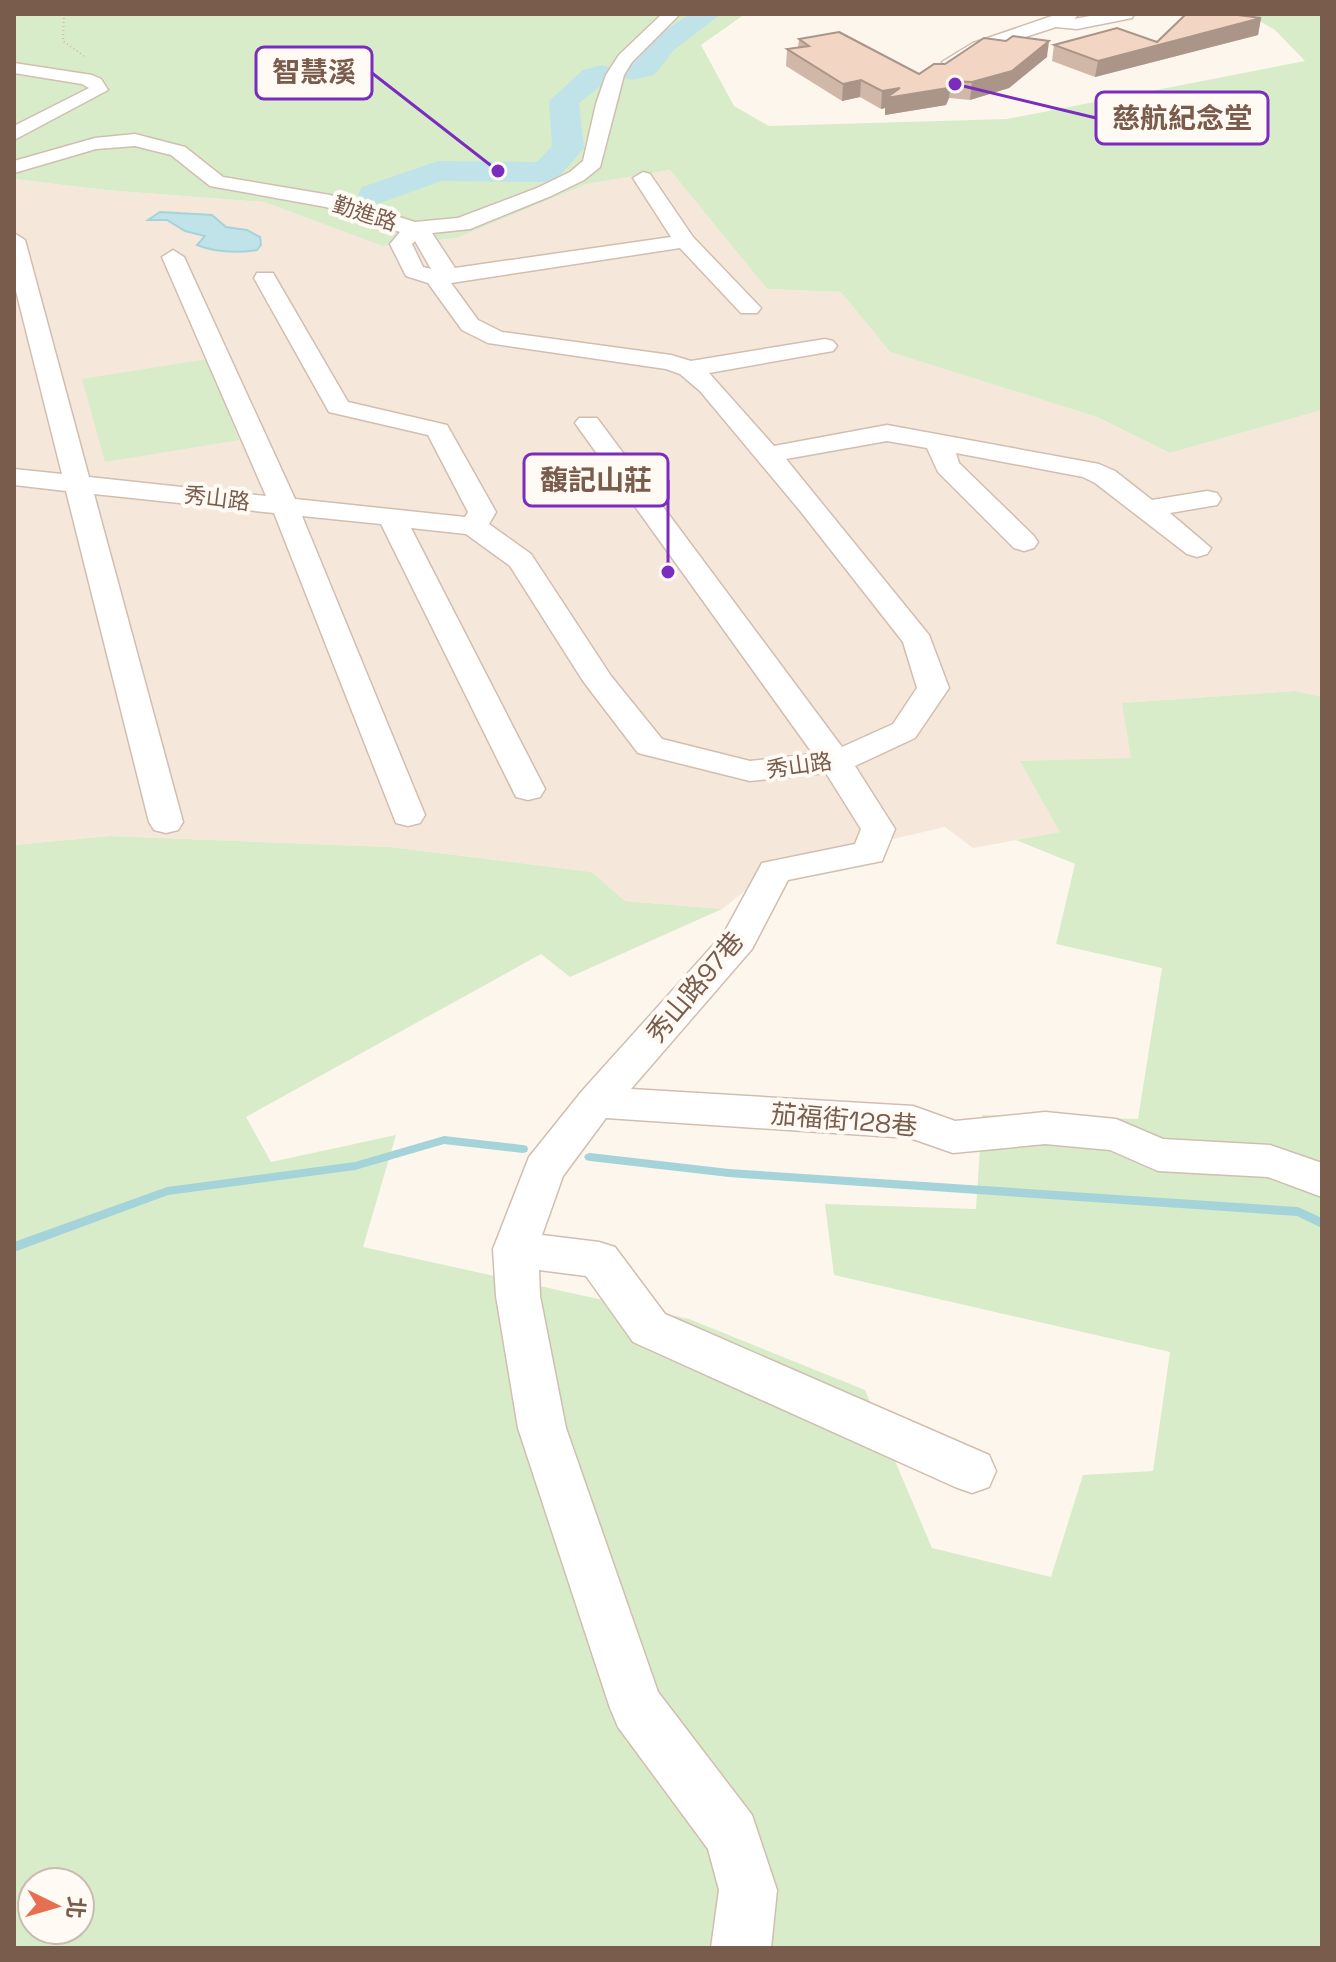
<svg xmlns="http://www.w3.org/2000/svg" width="1336" height="1962" viewBox="0 0 1336 1962" font-family="'Space Grotesk','Noto Sans TC',sans-serif">
<rect width="100%" height="100%" fill="#fdf6ec"/>
<polygon fill="#f5e8da" points="670,170 767,289 841,292 890,352 1097,417 1170,453 1322,410 1322,697 1295,691 1123,703 1132,758 1061,832 973,848 945,827 854,848 755,883 722,909 625,901 592,872 391,847 109,836 14,845 14,179 105,190 264,202 384,246 457,238 587,184"/>
<g fill="#d8ecc9" fill-rule="evenodd">
<polygon points="14,14 745,14 701,45 734,106 769,126 1007,119 1305,61 1275,30 1248,14 1322,14 1322,410 1170,453 1097,417 890,352 841,292 767,289 670,170 587,184 457,238 383,246 264,202 105,190 14,179"/>
<polygon points="207,359 239,440 105,462 82,379"/>
<path d="M1295 691 1322 697V1948H14V845L109 836 391 847 592 872 625 901 722 909 570 977 541 954 246 1117 271 1162 396 1135 363 1247 689 1319 865 1390 932 1548 1051 1577 1083 1475 1153 1471 1170 1352 834 1275 825 1204 976 1209 982 1115 1138 1119 1162 968 1056 944 1075 864 1016 840 1060 832 1020 761 1131 758 1122 703ZM32 1882H80V1930H32Z"/>
</g>
<path fill="#bfe3e8" stroke="#a5d3da" stroke-width="2" d="M160 212 212 215 226 227 247 230 260 237 261 245 257 250C236 253 217 253 197 245L205 236 185 231 167 220H148Z"/>
<g fill="none" stroke-linecap="round" stroke-linejoin="round">
<g fill="#a5d3da" fill-rule="evenodd">
<polygon points="444,1136 523,1145 527,1146 528,1149 527,1152 523,1153 444,1144 355,1170 168,1195 14,1252 14,1242 167,1187 355,1162"/>
<polygon points="590,1153 729,1169 1298,1207 1322,1218 1322,1228 1297,1216 729,1177 590,1161 586,1160 584,1157 586,1154"/>
</g>
<g fill="#bfe3e8" fill-rule="evenodd">
<polygon points="690,14 721,14 674,50 654,75 632,80 622,77 618,71 622,65 635,62 654,38"/>
<polygon points="602,65 612,68 616,74 579,103 584,148 557,179 546,182 441,181 386,201 374,204 362,201 358,194 362,187 438,161 537,162 552,146 549,101 583,70"/>
</g>
<g stroke="#d1beb0" stroke-width="3">
<g id="minor">
<path d="M662 14H680L632 62 624 75 600 167 584 180 551 196 470 229 432 233 455 268 671 237 633 178 643 172 650 174 693 237 761 308 757 313H741L680 248 451 283 478 320 502 332 671 355 691 361 825 339 833 341 837 346 833 351 709 373 774 446 887 425 1099 464 1115 471 1152 500 1207 491 1217 493 1221 499 1217 505 1170 513 1211 548 1207 554 1197 557 1187 554 1095 483 1083 477 956 453 959 463 1034 536 1038 542 1034 548 1024 551 1014 548 938 472 927 448 887 441 786 459 929 635 949 688 915 738 855 766 895 829 882 861 788 880 752 949 631 1089 913 1106 955 1121 1045 1112 1116 1119 1163 1139 1270 1145 1322 1163V1197L1268 1177 1158 1171 1110 1150 1045 1144 953 1153 910 1138 606 1118 563 1176 542 1235 599 1242 615 1247 665 1314 989 1455 996 1471 989 1487 972 1493 955 1487 633 1342 586 1276 539 1270 540 1296 566 1428 658 1692 752 1815 777 1890 771 1948H711L719 1890 708 1849 618 1727 610 1708 518 1428 496 1296 493 1249 529 1157 582 1091 724 933 762 863 855 844 861 829 826 773 750 781 638 753 583 681 510 566 466 534 411 528 545 789 540 797 528 800 516 797 381 524 302 516 425 815 420 823 408 826 396 823 274 513 94 494 183 822 178 830 166 833 154 830 149 822 66 491 14 485V469L62 474 14 283V233L25 240 89 477 266 496 162 257 173 250 184 257 295 499 465 517 468 512 428 435 329 412 254 278 257 273H273L348 402 447 425 496 512 489 524 531 554 611 676 662 739 750 761 813 754 575 423 579 418H597L842 747 893 724 917 688 903 642 801 512 700 391 680 374 666 369 488 343 462 330 428 283 406 276 390 244 400 232 326 207 210 186 171 155 135 146 96 149 14 173V161L95 138 135 134 185 147 223 177 330 195 415 222 458 218 537 188 570 172 583 161 596 104 606 75 619 55ZM415 241 431 269 423 267 412 244Z"/>
<polygon points="1058,14 1079,14 1074,19 1101,14 1134,14 1132,18 1077,29 1056,27 985,50 957,66 945,66 942,62 973,43"/>
<polygon points="14,63 92,75 101,79 108,90 14,140 14,126 89,88 82,84 14,73"/>
</g>
</g>
<polyline stroke="#d9b8a5" stroke-width="2" stroke-dasharray="1 3" stroke-linecap="butt" points="64,14 63,41 84,56"/>
<use href="#minor" fill="#fff" fill-rule="evenodd"/>
</g>
<g fill="#d1b7a8">
<polygon points="1261,18 1258,35 1095,77 1052,61 1054,45 1157,42"/>
<polygon points="799,39 919,74 1047,57 1009,88 970,100 949,98 946,105 885,115 885,108 881,109 860,97 842,101 786,66 787,49 798,47"/>
</g>
<g fill="#aa9588">
<polygon points="1261,18 1258,35 1095,77 1098,61"/>
<polygon points="1049,41 1047,57 1009,88 970,100 972,82"/>
<polygon points="861,80 860,97 842,101 843,84"/>
<polygon points="951,81 949,98 946,105 885,115 885,108 881,109 882,91"/>
</g>
<g fill="#f3d5c3" stroke="#aa9588" stroke-width="2">
<polygon points="1186,14 1230,14 1261,18 1098,61 1054,45 1117,28 1157,42"/>
<polygon points="839,32 919,74 934,64 945,64 984,38 1006,41 1013,36 1049,41 1012,71 972,82 951,81 948,88 886,98 900,88 882,91 861,80 843,84 787,49 809,46 799,39"/>
</g>
<g text-anchor="middle" stroke-width="8" stroke-linejoin="round" paint-order="stroke">
<g font-size="22" fill="#7a5c4d" stroke="#fffaf3">
<text transform="translate(365 213) rotate(18)" y="8">勤進路</text>
<text transform="translate(217 498) rotate(7)" y="8">秀山路</text>
<text transform="translate(799 765) rotate(-8)" y="8">秀山路</text>
</g>
<g font-size="26" fill="#7a5c4d" stroke="#fffaf3">
<text transform="translate(695 987) rotate(-50)" y="9">秀山路97巷</text>
<text transform="translate(844 1120) rotate(5)" y="9">茄福街128巷</text>
</g>
</g>
<path fill="none" stroke="#7b2cbf" stroke-width="3" d="M498 171L372 73M955 84L1096 118M668 572L668 480"/>
<g fill="#7b2cbf" stroke="#fffaf3" stroke-width="3">
<circle cx="498" cy="171" r="8"/>
<circle cx="955" cy="84" r="8"/>
<circle cx="668" cy="572" r="8"/>
</g>
<g fill="#fffaf3" stroke="#7b2cbf" stroke-width="3">
<rect x="256" y="47" width="116" height="52" rx="8"/>
<rect x="1096" y="92" width="172" height="52" rx="8"/>
<rect x="524" y="454" width="144" height="52" rx="8"/>
</g>
<g font-size="28" text-anchor="middle" font-weight="bold" fill="#7a5c4d">
<text x="314" y="82">智慧溪</text>
<text x="1182" y="128">慈航紀念堂</text>
<text x="596" y="490">馥記山莊</text>
</g>
<rect width="1336" height="1962" fill="none" stroke="#7a5c4d" stroke-width="32"/>
<g transform="translate(56 1906) rotate(95)"><circle r="38" fill="#fffaf3" stroke="#cabbb1" stroke-width="2"/>
<path d="M0-6L14 30L0 20L-14 30Z" fill="#e76f51"/>
<text y="-12" font-size="22" font-weight="bold" text-anchor="middle" fill="#7a5c4d">北</text>
</g>
</svg>
